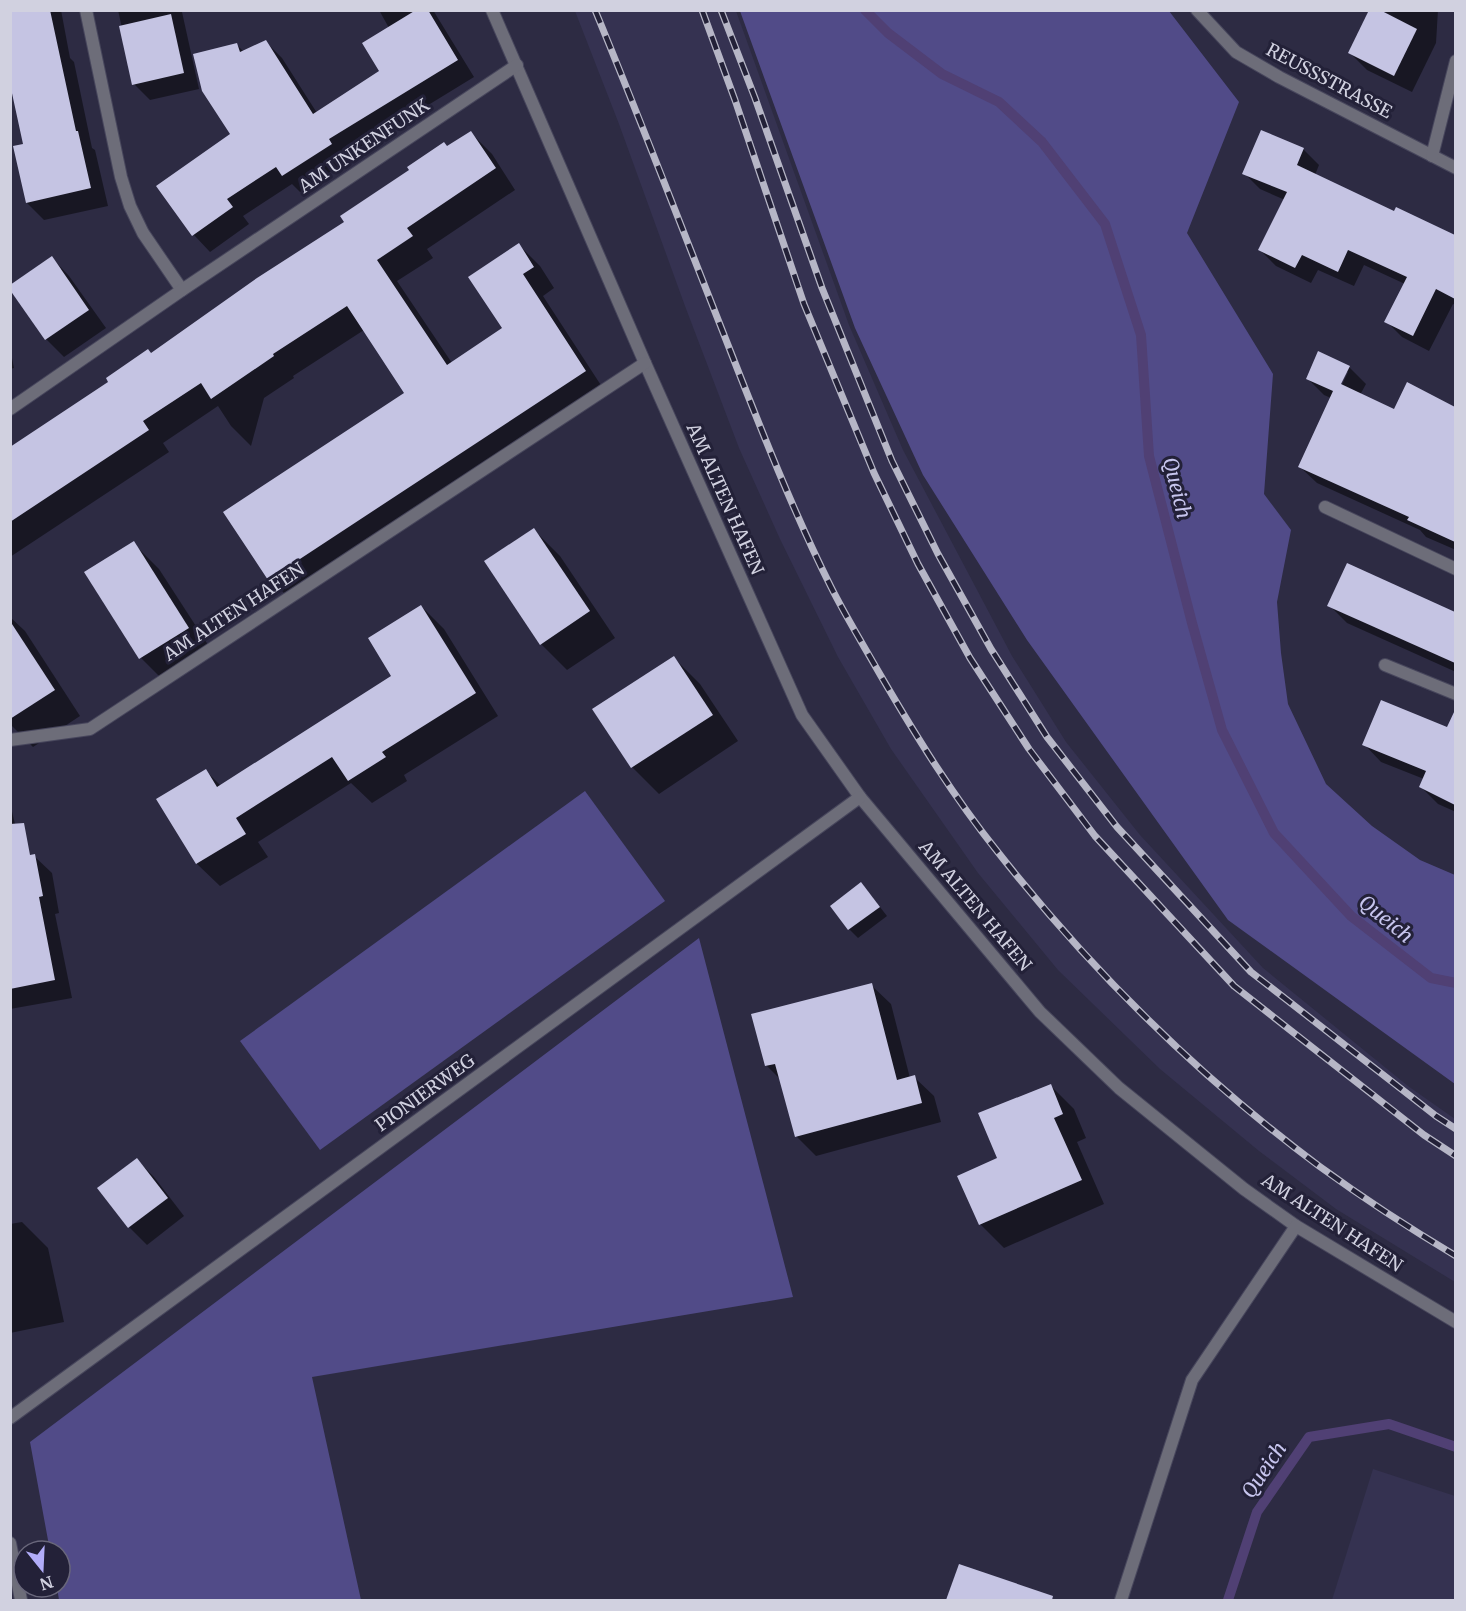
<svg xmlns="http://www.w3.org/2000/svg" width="1466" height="1611" viewBox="0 0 1466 1611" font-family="Merriweather,serif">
<rect width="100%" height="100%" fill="#2d2b43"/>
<g fill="#353251">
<polygon points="575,11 736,11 849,325 903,450 1012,656 1066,742 1140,835 1263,968 1408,1086 1455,1119 1455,1282 1336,1209 1259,1151 1160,1069 1058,970 978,873 891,749 838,657 780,539 739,448 685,306 619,124"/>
<polygon points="1373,1469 1455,1496 1455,1600 1332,1600"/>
</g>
<g fill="#514b88">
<polygon points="740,11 1169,11 1239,102 1187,233 1273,374 1264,494 1291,530 1277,602 1281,653 1288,704 1326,784 1372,826 1420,860 1455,875 1455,1084 1228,920 1027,640 923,475 855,328"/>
<polygon points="585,791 665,901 320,1150 240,1041"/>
<polygon points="699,938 793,1297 312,1377 361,1600 59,1600 57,1587 60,1587 60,1551 50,1551 30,1442"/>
</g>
<g fill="#0007" fill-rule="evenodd">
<polygon points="10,10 61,10 70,58 74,62 92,148 95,150 108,206 44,220 27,203 25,145"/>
<polygon points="118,10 191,10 182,12 199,89 150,100 134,84"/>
<polygon points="379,10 433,10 474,77 345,156 347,161 300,192 292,184 243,216 249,224 210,252 194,235 159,186 232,134 237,45 244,52 265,41 282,58 317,113 381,72 389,28"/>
<polygon points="1370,10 1438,10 1436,43 1412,92 1367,70 1350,53"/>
<polygon points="471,133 492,154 515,190 427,249 433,258 397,281 452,363 504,329 519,245 540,266 554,288 543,296 606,393 291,600 270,579 225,513 406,394 364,330 293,376 294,378 264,398 251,446 231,426 218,406 163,443 169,452 10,557 10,449 346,223 448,148"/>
<polygon points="1303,149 1319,165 1315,175 1395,213 1440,229 1456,237 1456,305 1453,304 1429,351 1402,337 1386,321 1405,284 1364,265 1354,286 1318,270 1311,283 1276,266 1260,250 1285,200 1260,189 1244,173"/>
<polygon points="52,258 69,276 106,328 64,357 46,339 10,287"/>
<polygon points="10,348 14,368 10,369"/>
<path d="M1349 367 1366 384 1360 395 1394 411 1408 385 1456 409V474L1448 489 1456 493V550L1426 537 1420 530 1317 483 1300 467 1331 398 1324 395 1307 378ZM1345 372H1348L1339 391 1336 390Z"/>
<polygon points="534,530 560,556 615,638 567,670 541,644"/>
<polygon points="133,543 159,569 214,654 167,684 141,658 86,572"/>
<polygon points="1427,602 1456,616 1456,672 1347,623 1329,605"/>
<polygon points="421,606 444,629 498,716 404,775 407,781 372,803 351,783 258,842 268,857 220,886 197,864 158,799 205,770 221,786 393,676"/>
<polygon points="10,617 25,631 80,716 33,747 10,724"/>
<polygon points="674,658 700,684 738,741 659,794 633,768 594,710"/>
<polygon points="1446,743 1456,748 1456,812 1438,804 1420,786 1424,779 1381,762 1364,744"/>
<polygon points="10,803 23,858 34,856 52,873 59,913 55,914 72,998 10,1009"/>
<polygon points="861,884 869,893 887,916 858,938 849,929 832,906"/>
<polygon points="871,985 891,1004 910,1078 914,1077 934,1096 941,1122 816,1156 796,1136 781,1080 766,1065"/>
<polygon points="1051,1086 1074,1109 1086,1138 1077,1142 1104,1204 1004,1248 980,1224 999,1159"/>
<polygon points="137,1160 154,1177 184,1216 147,1245 129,1227 99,1188"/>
<polygon points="22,1222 48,1248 64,1322 10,1333 10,1224"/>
<polygon points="959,1565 1021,1586 1035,1600 948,1600"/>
</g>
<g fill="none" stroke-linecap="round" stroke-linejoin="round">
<g stroke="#504074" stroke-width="10">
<polyline points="865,10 888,33 942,74 999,102 1042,142 1105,224 1141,335 1149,456 1192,623 1222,730 1274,833 1351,916 1431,978 1456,983"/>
<polyline points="1228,1600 1257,1512 1309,1437 1389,1424 1456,1447"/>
</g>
</g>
<g fill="#c5c4e3">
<polygon points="10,10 50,10 76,131 78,131 91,188 26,203 13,146 23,144 10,84"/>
<polygon points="416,10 428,10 458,60 329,139 332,144 282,176 276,167 227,199 233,207 192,236 156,186 230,134 202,91 193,54 237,43 240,52 266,40 313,114 379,71 362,43"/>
<polygon points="1369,10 1380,10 1417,29 1394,76 1348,53"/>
<polygon points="171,14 184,73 132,85 119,26"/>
<polygon points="1261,130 1304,148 1297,165 1394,211 1396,207 1455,235 1455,299 1436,289 1413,336 1384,322 1407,277 1348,250 1338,272 1302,255 1295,268 1258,250 1287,192 1242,174"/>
<polygon points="471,131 496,168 407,228 413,236 377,260 447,365 502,328 468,277 519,243 534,267 523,274 586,371 268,580 223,512 404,393 347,306 273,354 274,356 211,399 201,383 143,421 149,430 10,522 10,447 108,382 106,378 148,349 151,353 257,278 344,222 340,216 409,170 407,167 444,142 447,146"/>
<polygon points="52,256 89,310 45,340 10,290 10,285"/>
<polygon points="1318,351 1350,366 1341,384 1394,409 1407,382 1455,407 1455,542 1407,520 1409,517 1298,467 1333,391 1306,379"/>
<polygon points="534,528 590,611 540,645 484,561"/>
<polygon points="134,541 189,628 139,659 84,572"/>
<polygon points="1347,563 1455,612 1455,663 1327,606"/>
<polygon points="421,605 476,693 382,752 386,757 348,781 332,757 236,818 246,834 196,864 156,799 206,769 217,787 391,676 368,638"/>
<polygon points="10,621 55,690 10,719"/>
<polygon points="674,656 713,715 631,768 592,709"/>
<polygon points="1381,700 1447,727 1455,710 1455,805 1419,787 1426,771 1362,745"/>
<polygon points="24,823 30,855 35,854 43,896 39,897 55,980 10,989 10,824"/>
<polygon points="861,882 880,907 848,930 830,906"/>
<polygon points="872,983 897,1080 915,1075 922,1103 795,1137 775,1064 765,1066 751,1014"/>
<polygon points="1051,1084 1063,1114 1054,1118 1082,1180 979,1225 957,1176 997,1158 978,1113"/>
<polygon points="137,1158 168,1198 128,1228 97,1188"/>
<polygon points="959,1564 1053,1596 1052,1600 946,1600"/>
</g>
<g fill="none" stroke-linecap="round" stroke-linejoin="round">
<g stroke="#47465c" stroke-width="14">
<g id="street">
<polyline points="86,10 121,177 130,206 143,233 182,290"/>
<polyline points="492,10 645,363 802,715 860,797 1040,1012 1119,1088 1244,1189 1296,1226 1456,1322"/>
<polyline points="1197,10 1236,52 1279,77 1456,168"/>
<polyline points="1432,156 1456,61"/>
<polyline points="10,409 182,290 517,65"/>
<polyline points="1325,507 1456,569"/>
<polyline points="1385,665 1456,694"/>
<polyline points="10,740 90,729 645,363"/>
<polyline points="10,1418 860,797"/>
<polyline points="10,1543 21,1600"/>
<polyline points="1121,1600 1192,1380 1296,1226"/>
</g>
</g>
<use href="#street" stroke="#6d6d79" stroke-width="12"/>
<g stroke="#b6b6c6" stroke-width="7">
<g id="rail">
<path d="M595 10C638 114 678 218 719 322 754 411 788 501 831 587 846 617 864 646 881 676 916 736 953 796 997 851 1090 969 1198 1076 1319 1166 1363 1198 1409 1228 1456 1256"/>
<polyline points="702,10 735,100 804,304 874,473 918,564 970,658 1029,749 1095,836 1234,986 1424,1135 1456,1156"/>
<polyline points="721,10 755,98 822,288 892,461 938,554 991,649 1047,737 1117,827 1251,972 1436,1116 1456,1129"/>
</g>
</g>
<use href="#rail" stroke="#232138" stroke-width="4.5" stroke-dasharray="14" stroke-linecap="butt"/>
</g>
<g text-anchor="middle" stroke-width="6" stroke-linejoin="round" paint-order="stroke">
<g font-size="18" fill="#d1d1e0" stroke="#232138">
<text transform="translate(1329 81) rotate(28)" y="6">REUSSSTRASSE</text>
<text transform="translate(364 146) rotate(-34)" y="6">AM UNKENFUNK</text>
<text transform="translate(725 499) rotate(66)" y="6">AM ALTEN HAFEN</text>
<text transform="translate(234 612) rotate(-33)" y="6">AM ALTEN HAFEN</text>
<text transform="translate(975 906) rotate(50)" y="6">AM ALTEN HAFEN</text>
<text transform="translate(425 1093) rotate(-36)" y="6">PIONIERWEG</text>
<text transform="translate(1332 1223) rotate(33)" y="6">AM ALTEN HAFEN</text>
</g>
<g font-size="20" font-style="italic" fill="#c7c5ee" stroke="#232138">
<text transform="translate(1177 488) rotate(76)" y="7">Queich</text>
<text transform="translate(1386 919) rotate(39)" y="7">Queich</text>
<text transform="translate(1264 1470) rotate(-56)" y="7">Queich</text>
</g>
</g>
<rect width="1466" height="1611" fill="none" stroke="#d1d1e0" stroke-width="24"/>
<g transform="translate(42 1569) rotate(162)"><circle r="28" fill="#232138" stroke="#69677b" stroke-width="1.5"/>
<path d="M0-4.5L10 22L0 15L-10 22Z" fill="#b2adf9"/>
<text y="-9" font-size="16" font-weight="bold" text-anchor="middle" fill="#d1d1e0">N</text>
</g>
</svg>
